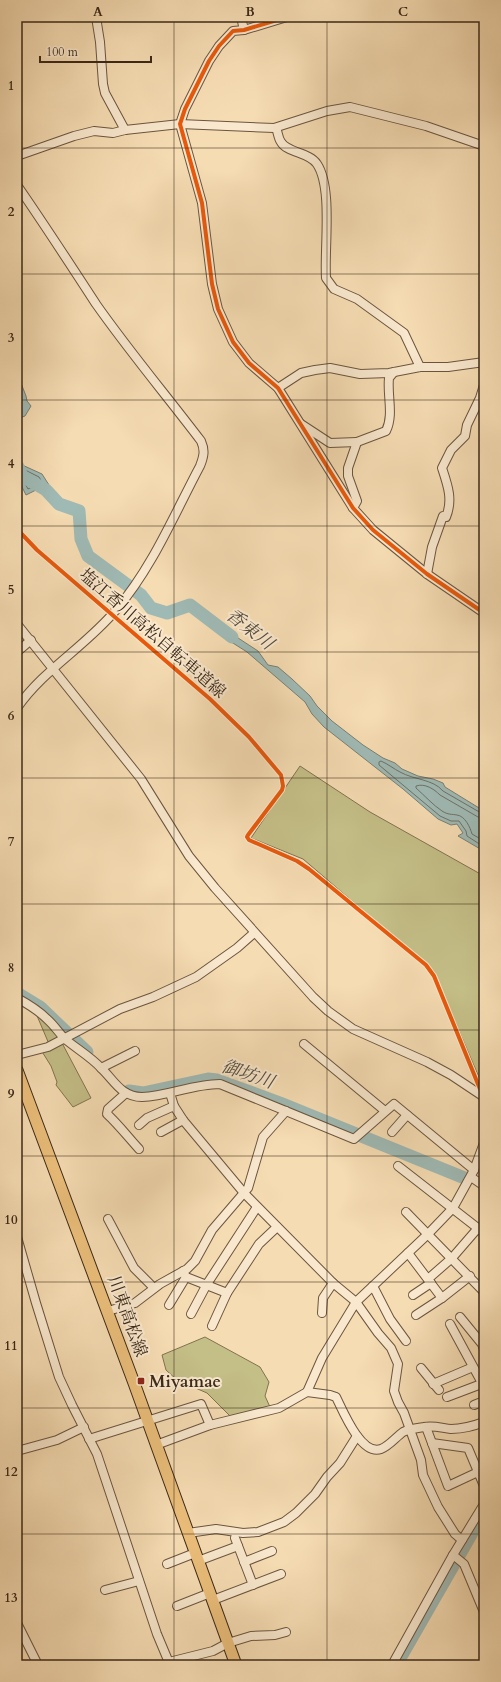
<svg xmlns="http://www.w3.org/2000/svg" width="501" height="1682" viewBox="0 0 501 1682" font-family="Cardo,'Noto Serif JP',serif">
<rect width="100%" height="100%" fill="#f6dcb3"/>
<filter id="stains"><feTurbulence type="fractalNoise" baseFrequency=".005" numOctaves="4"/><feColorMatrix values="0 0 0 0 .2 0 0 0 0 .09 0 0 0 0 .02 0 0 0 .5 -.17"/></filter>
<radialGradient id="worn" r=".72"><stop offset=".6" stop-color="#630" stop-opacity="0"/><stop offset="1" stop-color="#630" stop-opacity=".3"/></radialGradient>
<g fill="#c4be87" stroke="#807350">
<polygon points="300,766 370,812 484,876 484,1089 433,970 303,859 251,838"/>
<polygon points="35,1011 40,1014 60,1039 49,1044"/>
<polygon points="62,1043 91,1098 73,1107 56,1085 57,1082 51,1066 41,1050"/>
<polygon points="205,1337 260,1367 269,1382 265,1396 270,1407 230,1416 207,1393 177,1380 166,1370 162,1355"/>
</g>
<g fill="#9fbab5" stroke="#778076">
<polygon points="17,373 26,396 27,401 31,406 25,416 17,419"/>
<polygon points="17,458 20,464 42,474 49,485 42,487 26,495 17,477"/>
<polygon points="219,620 232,634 258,651 268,665 278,667 292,679 310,696 317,706 332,721 363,745 383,758 395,763 402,769 418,776 433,779 443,783 445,787 484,811 484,854 482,850 458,836 463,833 457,824 451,825 438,819 403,789 324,727 312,714 305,702 247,652 225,638 218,629"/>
</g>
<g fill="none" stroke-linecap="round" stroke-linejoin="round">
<g stroke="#6d7166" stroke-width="1">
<polyline points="17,466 39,477 42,482 28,489 22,478 17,476"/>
<path d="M484 814 481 813 443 791C433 779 414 780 400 772 394 769 388 764 381 761L379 762V765L440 816 451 821H459L466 831 467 836 484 847"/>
<path d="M484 819 478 817 440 795C434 789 425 783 416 786V788C425 796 433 805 442 811 448 815 452 814 457 815 465 816 470 827 472 834L484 841"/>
</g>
<polyline stroke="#9fbab5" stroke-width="8" points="399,1665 484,1517"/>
<g stroke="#9fbab5" stroke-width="13">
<polyline points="17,465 22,476 46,490 59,504 79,511 81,539 88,556 141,595 151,608 167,613 190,605 232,637"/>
<polyline points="17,993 40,1007 87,1052"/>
<polyline points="129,1091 143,1093 208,1079 217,1080 280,1103 467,1179"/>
</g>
<g stroke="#6a553f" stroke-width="10">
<g id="minor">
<polyline points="96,17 100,42 103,84 105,93 125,130"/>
<polyline points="241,17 244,30"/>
<polyline points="287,17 244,30 233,31 219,46 209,61 185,109 180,124 202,203 212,284 218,309 233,342 249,363 278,388 353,508 373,530 427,574 484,613"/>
<path d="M276 128C278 132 278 138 281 142 287 153 309 152 317 164 333 188 324 248 326 278L334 289 357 299 404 333 420 367"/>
<polyline points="17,156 74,136 94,131 113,133 125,130 180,124 274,128 327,111 350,107 426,126 484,146"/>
<path d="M17 185C44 224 70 264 96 304 129 351 166 395 201 441 205 450 204 456 200 466 174 515 152 568 116 610 86 646 43 670 17 708"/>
<polyline points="278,388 301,373 315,370 330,368 360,374 389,373 420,367 448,367 484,362"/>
<polyline points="301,424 330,443 357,442"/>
<path d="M353 508 357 501 348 476V468L357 442 386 431C394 415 387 395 389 378L394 372"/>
<path d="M427 574 432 547 443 516 446 517C453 500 448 486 442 468L451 450 465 436 467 425 480 398 484 385"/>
<polyline points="17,624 141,779 189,856 215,888 313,997 328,1011 353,1029 427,1062 451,1075 484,1097"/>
<polyline points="17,652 31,640"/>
<path d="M17 998C28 1004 38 1010 47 1019 54 1025 59 1033 65 1039 77 1049 91 1057 101 1068 114 1080 121 1097 142 1097 168 1096 193 1084 220 1084L354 1139 394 1104 474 1170"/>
<polyline points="304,1044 385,1111"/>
<polyline points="17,1055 48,1047 120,1009 153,997 196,977 237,948 254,933"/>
<polyline points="101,1068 135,1051"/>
<path d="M126 1093 108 1109 107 1114C118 1124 128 1137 139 1149"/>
<polyline points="170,1093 174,1106 183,1120 244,1193 333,1283 356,1302 378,1333 391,1348 398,1364 394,1391 398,1402 404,1413 421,1460 423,1475 438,1507 455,1534 462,1540"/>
<polyline points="139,1125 147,1118 174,1106"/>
<polyline points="161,1132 183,1120"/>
<polyline points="392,1132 407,1115"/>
<polyline points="398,1166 484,1233"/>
<polyline points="471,1177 484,1186"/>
<polyline points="406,1212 484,1292"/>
<polyline points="108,1219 134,1268 154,1288"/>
<polyline points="17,1237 36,1303 59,1377 72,1405 97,1454 157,1634 170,1665"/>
<polyline points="408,1253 442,1298"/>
<polyline points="183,1271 186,1277 227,1293"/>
<polyline points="428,1279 452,1258 478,1228"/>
<polyline points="373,1286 390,1319 406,1341"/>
<polyline points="413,1295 431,1283"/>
<polyline points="169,1305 186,1277"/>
<polyline points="108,1311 135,1303 160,1284 187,1269 195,1261 212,1230 248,1188 263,1137 286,1111"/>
<polyline points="322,1313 323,1298 333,1283"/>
<polyline points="191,1314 207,1284 257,1207"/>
<polyline points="416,1315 442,1298 470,1276"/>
<polyline points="460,1317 482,1344 484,1350"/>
<polyline points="450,1324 482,1383"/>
<polyline points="212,1326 227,1293 259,1244 277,1227"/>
<polyline points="421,1368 439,1390"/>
<polyline points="433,1384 473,1367"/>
<path d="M307 1392 330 1395 336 1397C343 1411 361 1456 381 1449 389 1446 396 1437 403 1432 409 1429 418 1428 424 1427 433 1425 442 1428 451 1429 464 1429 473 1426 484 1422"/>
<polyline points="447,1397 484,1383"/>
<polyline points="474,1405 484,1401"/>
<polyline points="426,1427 448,1486 478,1472"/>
<polyline points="89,1439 201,1404 210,1425"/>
<polyline points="432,1443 468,1448 484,1486"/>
<polyline points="156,1445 210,1425 279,1408 307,1392 322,1358 356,1302 428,1234 453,1208 474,1170 484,1143"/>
<polyline points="17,1451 57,1440 84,1427"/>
<polyline points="188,1533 216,1529 243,1533 258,1532 284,1522 296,1513 315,1494 327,1477 340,1463 357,1436"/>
<polyline points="235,1538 253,1585"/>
<polyline points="453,1555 464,1564 484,1612"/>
<polyline points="198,1561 238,1546"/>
<polyline points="244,1562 272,1551"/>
<polyline points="167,1564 195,1553"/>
<polyline points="105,1590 139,1581"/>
<polyline points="213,1600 281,1574"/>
<polyline points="177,1606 210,1593"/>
<polyline points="17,1623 38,1665"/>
<polyline points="169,1662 213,1651 228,1643 251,1636 275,1635 286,1632"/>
<polyline points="392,1665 453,1555 484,1504"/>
</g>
</g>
<g stroke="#3b2818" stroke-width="13">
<polyline id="major" points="17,1070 134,1383 236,1665"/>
</g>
<use href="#minor" stroke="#f9e8ce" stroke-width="8"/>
<use href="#major" stroke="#ebbe7a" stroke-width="11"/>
<g stroke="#f9e8ce" stroke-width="6">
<g id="cycleway">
<polyline points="287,17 244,30 233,31 219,46 209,61 185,109 180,124 202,203 212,284 218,309 233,342 249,363 278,388 353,508 373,530 427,574 484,613"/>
<polyline points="17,529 37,550 210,699 249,737 281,775 283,786 282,790 248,835 247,837 249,840 297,861 309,869 426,965 434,976 480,1089 484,1092"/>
</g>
</g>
<use href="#cycleway" stroke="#e8590c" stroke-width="4"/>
</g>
<path fill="none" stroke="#3b2818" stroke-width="1" stroke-opacity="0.55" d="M174 17V1665M327 17V1665M17 148H484M17 274H484M17 400H484M17 526H484M17 652H484M17 778H484M17 904H484M17 1030H484M17 1156H484M17 1282H484M17 1408H484M17 1534H484"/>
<rect fill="#8f2418" stroke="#f9e8ce" stroke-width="1.5" x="137" y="1377" width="8" height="8" rx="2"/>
<g text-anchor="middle" stroke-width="4" stroke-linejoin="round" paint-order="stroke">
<g font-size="17" fill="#3b2818" stroke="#f9e8ce">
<text transform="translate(153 633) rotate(41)" y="6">塩江香川高松自転車道線</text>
<text transform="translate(128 1316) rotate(70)" y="6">川東高松線</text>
</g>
<g font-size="17" font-weight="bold" fill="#3b2818" stroke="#f9e8ce" text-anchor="start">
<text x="149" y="1387">Miyamae</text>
</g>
<g font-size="18" font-style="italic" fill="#544c3f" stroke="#f9e8ce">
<text transform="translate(250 629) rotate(38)" y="6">香東川</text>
<text transform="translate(248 1074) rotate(19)" y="6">御坊川</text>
</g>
</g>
<rect width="501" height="1682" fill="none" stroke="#f6dcb3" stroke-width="44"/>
<path d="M40 56v6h111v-6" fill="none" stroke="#3b2818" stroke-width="2"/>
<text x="46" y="56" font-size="12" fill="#3b2818" stroke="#f9e8ce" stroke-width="3" paint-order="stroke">100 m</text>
<rect x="22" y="22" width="457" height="1638" fill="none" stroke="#3b2818" stroke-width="1.5"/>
<g font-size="13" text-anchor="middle" font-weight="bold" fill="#3b2818">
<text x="98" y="16">A</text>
<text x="250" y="16">B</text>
<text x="403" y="16">C</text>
<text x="11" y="90">1</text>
<text x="11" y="216">2</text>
<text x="11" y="342">3</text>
<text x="11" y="468">4</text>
<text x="11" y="594">5</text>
<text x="11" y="720">6</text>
<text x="11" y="846">7</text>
<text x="11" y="972">8</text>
<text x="11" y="1098">9</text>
<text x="11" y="1224">10</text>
<text x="11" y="1350">11</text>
<text x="11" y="1476">12</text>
<text x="11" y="1602">13</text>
</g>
<rect width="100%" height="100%" filter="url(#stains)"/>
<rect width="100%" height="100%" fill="url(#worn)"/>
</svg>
